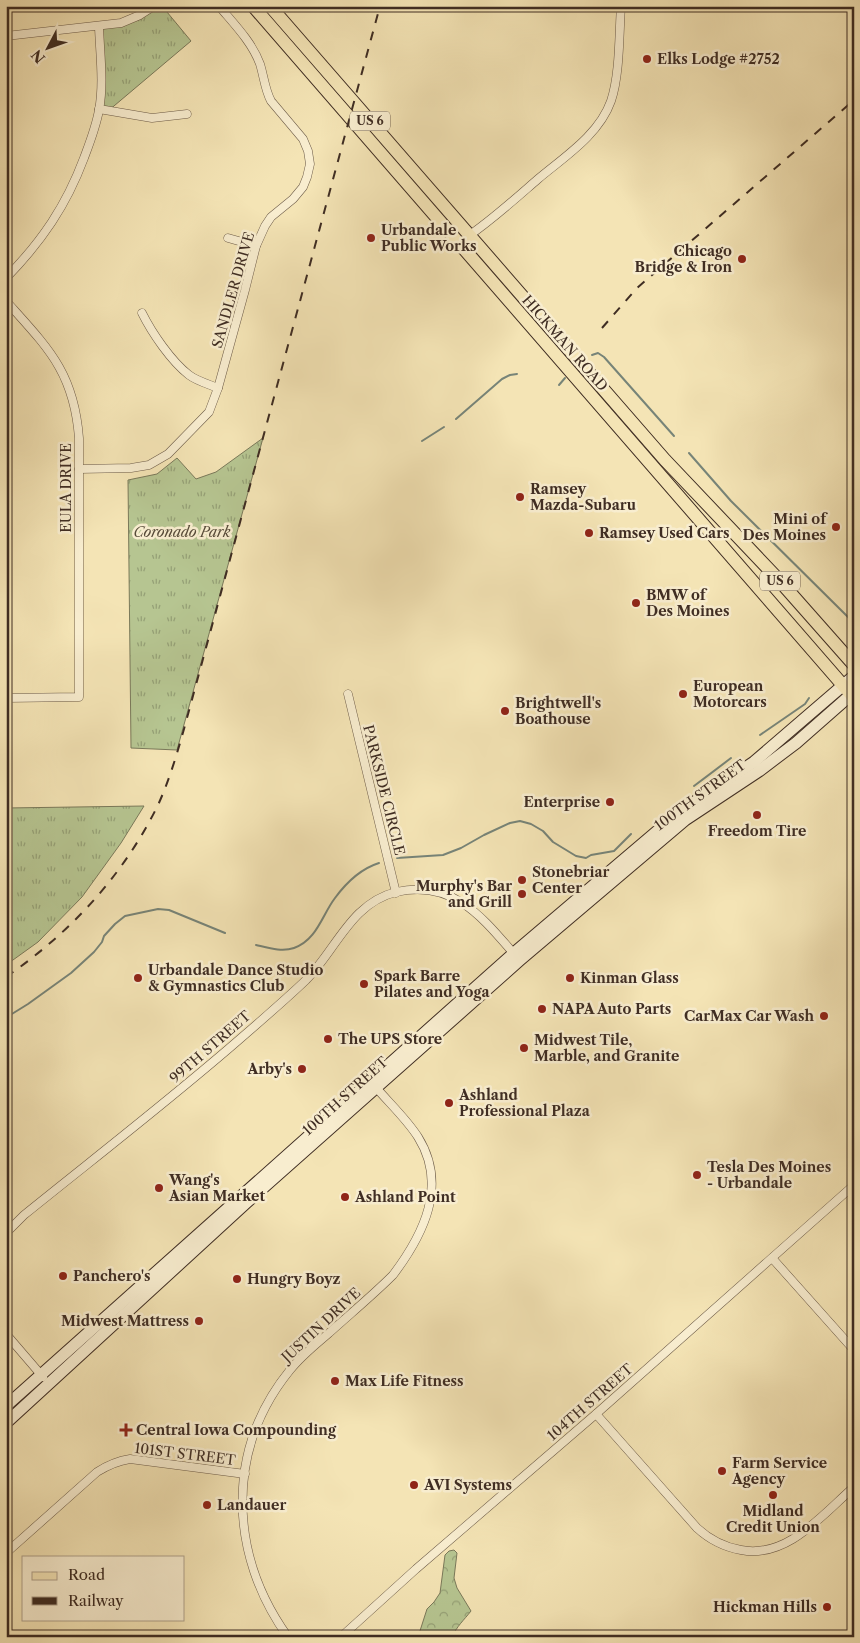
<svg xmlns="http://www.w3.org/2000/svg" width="860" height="1643" viewBox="0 0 860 1643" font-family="'Libre Caslon Text',serif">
<defs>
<pattern id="grass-tufts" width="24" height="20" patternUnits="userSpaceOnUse" patternTransform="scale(1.25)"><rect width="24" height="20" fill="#b6c591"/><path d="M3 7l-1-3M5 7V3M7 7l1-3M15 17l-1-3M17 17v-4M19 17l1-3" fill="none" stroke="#95a076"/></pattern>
<pattern id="forest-crowns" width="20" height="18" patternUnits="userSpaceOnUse" patternTransform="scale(1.25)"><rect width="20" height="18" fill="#b6c591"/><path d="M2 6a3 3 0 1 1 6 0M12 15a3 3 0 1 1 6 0" fill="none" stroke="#95a076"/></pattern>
</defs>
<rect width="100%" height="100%" fill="#f4e4b5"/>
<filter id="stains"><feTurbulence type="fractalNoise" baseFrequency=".004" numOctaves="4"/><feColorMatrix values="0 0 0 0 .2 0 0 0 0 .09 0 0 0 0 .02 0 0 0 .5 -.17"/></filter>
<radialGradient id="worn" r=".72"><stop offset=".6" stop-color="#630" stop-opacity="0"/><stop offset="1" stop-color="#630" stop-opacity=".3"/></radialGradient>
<g fill="url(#grass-tufts)" stroke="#7a795a">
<polygon points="154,6 162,6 191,41 108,111 99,109 99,27 121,23"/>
<polygon points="263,438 177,750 131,748 128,480 157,474 177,458 196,479 216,472"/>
<polygon points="144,806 121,843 82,897 38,942 6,965 6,808"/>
</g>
<path fill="url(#forest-crowns)" stroke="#7a795a" d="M454 1550 457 1553 454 1578 457 1588 471 1611C464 1620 457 1626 452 1637H418L427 1609 434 1602 440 1593 445 1555 449 1551Z"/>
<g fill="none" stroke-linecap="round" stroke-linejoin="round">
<g stroke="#778478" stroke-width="2">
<polyline points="592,355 598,353 604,357 674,436"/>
<polyline points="559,385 565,378"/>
<polyline points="456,419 502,379 510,375 517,374"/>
<polyline points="422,441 444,427"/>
<polyline points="689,453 731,501 854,623"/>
<polyline points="850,641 854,637"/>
<polyline points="760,735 805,704 809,698"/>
<path d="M694 786C706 777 718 768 731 758"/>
<polyline points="397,858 443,855 461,848 484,835 510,823 520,821 531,824 543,831 553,842 576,856 586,858 591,855 614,851 631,834"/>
<path d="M256 945C269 948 282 952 294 948 317 940 322 915 335 898 346 883 360 869 379 863"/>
<polyline points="6,1026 9,1021 7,1017 28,1004 71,973 94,952 102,942 104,936 115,924 125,916 158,909 169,910 225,933"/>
</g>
<g stroke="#6c5b48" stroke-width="9">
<g id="street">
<polyline points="6,36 121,23 140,15 154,6"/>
<polyline points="99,109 152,118 187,114"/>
<path d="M467 237C492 220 515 199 538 179 564 157 599 135 611 101 620 74 619 35 621 6"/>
<polyline points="228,238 256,246"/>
<path d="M6 278C42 241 66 206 84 158 90 142 96 127 99 110 104 84 100 54 99 27"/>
<path d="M6 301C48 348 74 372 79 438V697L6 698"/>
<path d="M142 313C152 333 171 361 189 375 197 381 208 384 218 388"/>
<path d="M79 469 131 468 149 465 168 454 209 412 218 388 245 290 256 246 265 226 271 217 293 199 303 187 307 177 310 164 308 151 303 139 271 101C265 90 264 77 260 64 252 42 234 24 219 6"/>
<polyline points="348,694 396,893"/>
<path d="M6 1233 24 1215C97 1156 171 1099 241 1038 263 1019 285 1000 306 980 336 950 351 903 396 892 453 879 482 917 515 955"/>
<polyline points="772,1258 854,1350"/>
<polyline points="6,1334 43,1377"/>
<path d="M596 1414 697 1528C710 1540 724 1547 741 1550 787 1559 822 1515 854 1487"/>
<path d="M6 1553 97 1472C108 1465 117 1461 130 1459L245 1474"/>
<path d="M288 1637C229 1555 225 1450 290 1370 301 1356 315 1345 329 1333 350 1314 373 1295 393 1275 424 1234 448 1185 418 1137 406 1118 388 1102 373 1084"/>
<polyline points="341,1637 416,1569 596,1414 854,1185"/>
</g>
</g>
<g stroke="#3f2d23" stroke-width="13">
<g id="secondary">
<polyline points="6,1406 514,953 681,811 754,762 854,676"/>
<polyline points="6,1423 246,1203 520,960 685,820 759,771 796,743 854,692"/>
</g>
</g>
<g stroke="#3f2d23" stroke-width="14">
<g id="primary">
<polyline points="253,6 854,698"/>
<polyline points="270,6 665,460 778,579 854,665"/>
</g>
</g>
<use href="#street" stroke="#f8edcf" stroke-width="8"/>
<use href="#secondary" stroke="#f8edcf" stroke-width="11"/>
<use href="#primary" stroke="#f4e4b5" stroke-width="12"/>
<g stroke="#3f2d23" stroke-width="2" stroke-dasharray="9 9" stroke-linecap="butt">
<polyline points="602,328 637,288 854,100"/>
<path d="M6 977C71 932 123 876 158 805 169 781 177 754 184 729L380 6"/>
</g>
</g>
<g fill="#8f2418" stroke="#f8edcf" stroke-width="2">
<circle cx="647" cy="59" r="5"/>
<circle cx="371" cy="238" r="5"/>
<circle cx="742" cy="259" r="5"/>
<circle cx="520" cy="497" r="5"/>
<circle cx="836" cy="527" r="5"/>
<circle cx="589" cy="533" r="5"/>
<circle cx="636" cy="603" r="5"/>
<circle cx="683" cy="694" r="5"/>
<circle cx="505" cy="711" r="5"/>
<circle cx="610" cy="802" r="5"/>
<circle cx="757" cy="815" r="5"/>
<circle cx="522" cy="880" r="5"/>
<circle cx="522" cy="894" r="5"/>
<circle cx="138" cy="978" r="5"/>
<circle cx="570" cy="978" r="5"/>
<circle cx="364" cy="984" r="5"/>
<circle cx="542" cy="1009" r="5"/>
<circle cx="824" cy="1016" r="5"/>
<circle cx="328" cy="1039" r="5"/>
<circle cx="524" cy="1048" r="5"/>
<circle cx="302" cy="1069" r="5"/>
<circle cx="449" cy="1103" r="5"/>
<circle cx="697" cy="1175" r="5"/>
<circle cx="159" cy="1188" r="5"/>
<circle cx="345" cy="1197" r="5"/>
<circle cx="63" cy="1276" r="5"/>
<circle cx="237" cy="1279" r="5"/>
<circle cx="199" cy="1321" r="5"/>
<circle cx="335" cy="1381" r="5"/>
<path d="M123.5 1422.5h5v5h5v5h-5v5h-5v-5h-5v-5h5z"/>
<circle cx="722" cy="1471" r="5"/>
<circle cx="414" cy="1485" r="5"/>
<circle cx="773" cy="1495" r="5"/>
<circle cx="207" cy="1505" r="5"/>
<circle cx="827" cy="1607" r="5"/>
</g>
<g text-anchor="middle" stroke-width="5" stroke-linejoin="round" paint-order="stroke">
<g fill="#f8edcf" stroke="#766757" stroke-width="1">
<rect x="350" y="111.5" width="40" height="19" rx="4"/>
<rect x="760" y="571.5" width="40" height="19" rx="4"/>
</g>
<g font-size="12" font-weight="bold" fill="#3f2d23">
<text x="370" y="125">US 6</text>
<text x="780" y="585">US 6</text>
</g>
<g font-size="14" font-weight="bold" fill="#3f2d23" stroke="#f8edcf" text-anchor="start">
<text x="657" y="64">Elks Lodge #2752</text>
<text x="381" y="235">Urbandale<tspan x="381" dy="16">Public Works</tspan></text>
<text x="732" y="256" text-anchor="end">Chicago<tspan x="732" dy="16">Bridge &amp; Iron</tspan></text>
<text x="530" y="494">Ramsey<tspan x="530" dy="16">Mazda-Subaru</tspan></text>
<text x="826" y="524" text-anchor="end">Mini of<tspan x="826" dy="16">Des Moines</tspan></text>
<text x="599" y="538">Ramsey Used Cars</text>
<text x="646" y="600">BMW of<tspan x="646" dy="16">Des Moines</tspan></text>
<text x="693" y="691">European<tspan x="693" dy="16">Motorcars</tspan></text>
<text x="515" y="708">Brightwell's<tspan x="515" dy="16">Boathouse</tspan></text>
<text x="600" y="807" text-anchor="end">Enterprise</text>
<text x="757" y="836" text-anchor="middle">Freedom Tire</text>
<text x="532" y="877">Stonebriar<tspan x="532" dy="16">Center</tspan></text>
<text x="512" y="891" text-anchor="end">Murphy's Bar<tspan x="512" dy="16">and Grill</tspan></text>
<text x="148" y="975">Urbandale Dance Studio<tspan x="148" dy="16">&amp; Gymnastics Club</tspan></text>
<text x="374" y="981">Spark Barre<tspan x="374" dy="16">Pilates and Yoga</tspan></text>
<text x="580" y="983">Kinman Glass</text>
<text x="552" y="1014">NAPA Auto Parts</text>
<text x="814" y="1021" text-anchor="end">CarMax Car Wash</text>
<text x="338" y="1044">The UPS Store</text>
<text x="534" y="1045">Midwest Tile,<tspan x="534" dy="16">Marble, and Granite</tspan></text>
<text x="292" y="1074" text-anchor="end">Arby's</text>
<text x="459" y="1100">Ashland<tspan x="459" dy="16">Professional Plaza</tspan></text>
<text x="707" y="1172">Tesla Des Moines<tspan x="707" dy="16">- Urbandale</tspan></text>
<text x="169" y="1185">Wang's<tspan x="169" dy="16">Asian Market</tspan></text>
<text x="355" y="1202">Ashland Point</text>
<text x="73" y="1281">Panchero's</text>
<text x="247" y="1284">Hungry Boyz</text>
<text x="189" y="1326" text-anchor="end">Midwest Mattress</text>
<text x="345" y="1386">Max Life Fitness</text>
<text x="136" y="1435">Central Iowa Compounding</text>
<text x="732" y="1468">Farm Service<tspan x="732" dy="16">Agency</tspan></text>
<text x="424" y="1490">AVI Systems</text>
<text x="217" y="1510">Landauer</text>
<text x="773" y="1516" text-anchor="middle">Midland<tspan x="773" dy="16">Credit Union</tspan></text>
<text x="817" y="1612" text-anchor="end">Hickman Hills</text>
</g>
<g font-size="14" fill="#3f2d23" stroke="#f8edcf">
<text transform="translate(233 290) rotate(-74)" y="5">SANDLER DRIVE</text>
<text transform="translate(565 343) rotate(49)" y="5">HICKMAN ROAD</text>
<text transform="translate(66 488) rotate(-90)" y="5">EULA DRIVE</text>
<text transform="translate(384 790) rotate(76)" y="5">PARKSIDE CIRCLE</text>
<text transform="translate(700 795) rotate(-36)" y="5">100TH STREET</text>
<text transform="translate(210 1047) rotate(-41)" y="5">99TH STREET</text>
<text transform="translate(345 1096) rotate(-42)" y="5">100TH STREET</text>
<text transform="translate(321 1325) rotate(-43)" y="5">JUSTIN DRIVE</text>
<text transform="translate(590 1402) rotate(-41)" y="5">104TH STREET</text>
<text transform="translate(185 1454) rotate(7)" y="5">101ST STREET</text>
</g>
<g font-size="14" font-style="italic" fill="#574b39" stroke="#f8edcf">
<text x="182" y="537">Coronado Park</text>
</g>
</g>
<rect width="860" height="1643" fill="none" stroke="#f4e4b5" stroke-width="25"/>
<rect x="8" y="8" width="845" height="1628" fill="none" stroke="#3f2d23" stroke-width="2.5"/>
<rect x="12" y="12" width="835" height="1618" fill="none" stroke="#3f2d23"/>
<rect x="22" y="1556" width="162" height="65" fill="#f8edcf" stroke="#aea08a"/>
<rect x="32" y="1572" width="25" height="8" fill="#f4e4b5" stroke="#aea08a"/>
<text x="68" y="1580" font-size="15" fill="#3f2d23">Road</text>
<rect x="32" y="1597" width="25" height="8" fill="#3f2d23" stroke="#aea08a"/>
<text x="68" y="1606" font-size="15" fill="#3f2d23">Railway</text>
<g transform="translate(48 48) rotate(229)" stroke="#f8edcf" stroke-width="4" paint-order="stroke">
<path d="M0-4L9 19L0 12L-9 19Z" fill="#3f2d23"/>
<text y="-8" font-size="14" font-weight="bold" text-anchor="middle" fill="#3f2d23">N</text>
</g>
<rect width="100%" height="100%" filter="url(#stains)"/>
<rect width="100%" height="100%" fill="url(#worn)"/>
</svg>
